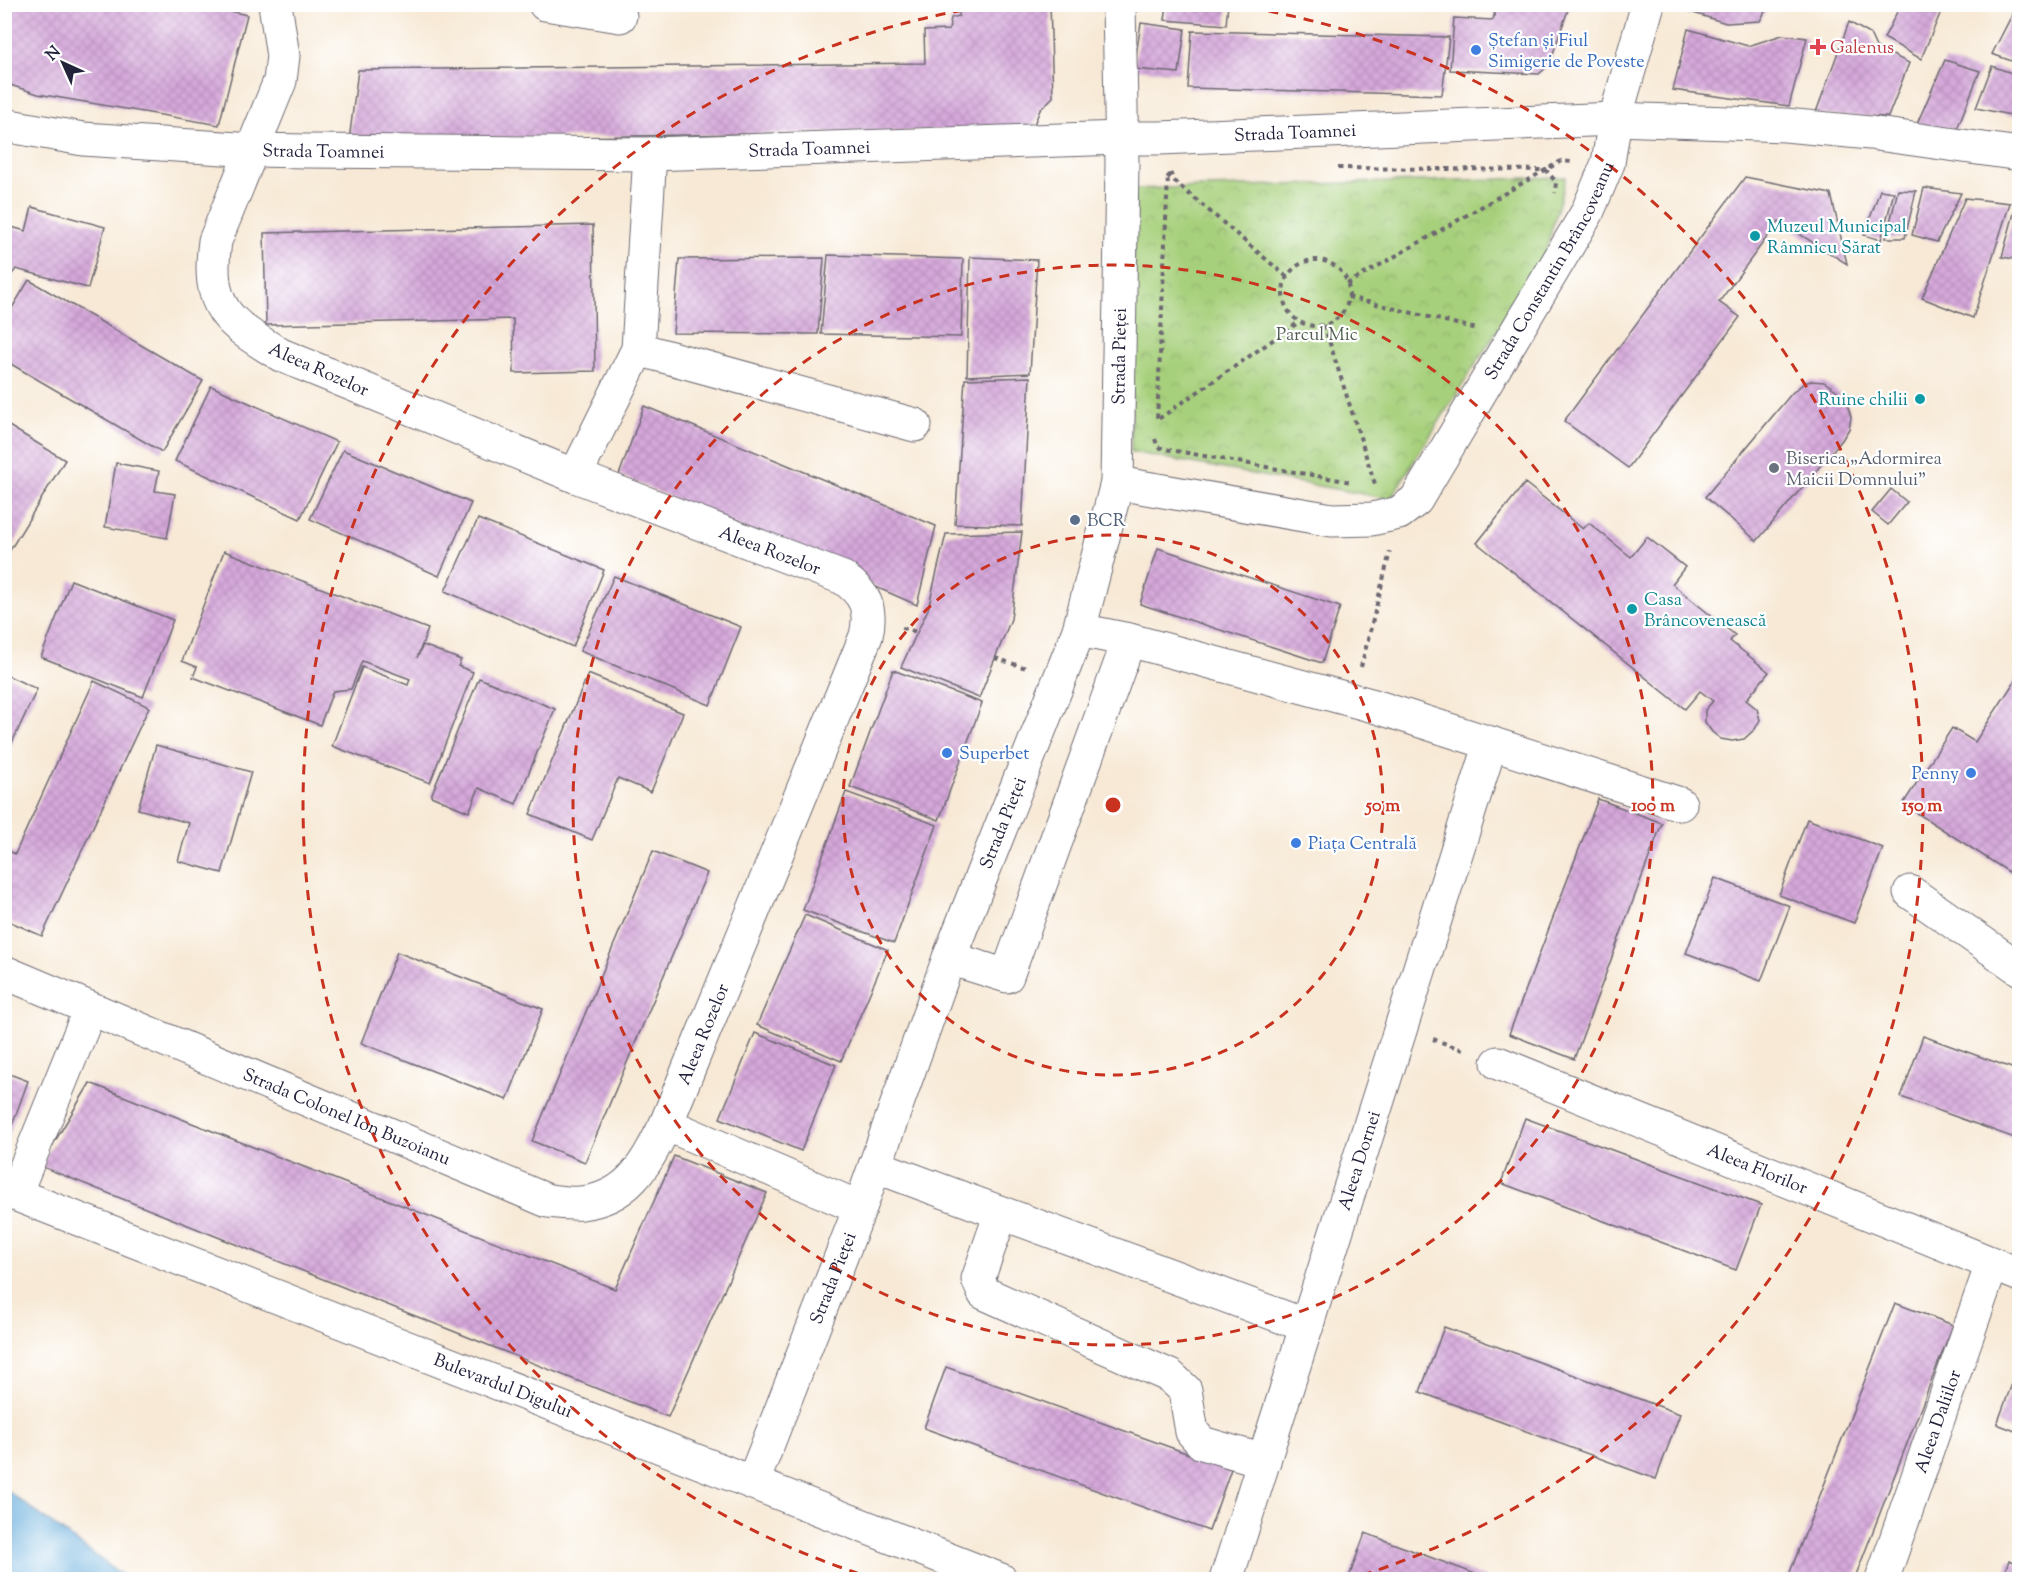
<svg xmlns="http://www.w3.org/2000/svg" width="2024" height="1584" viewBox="0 0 2024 1584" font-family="'Sorts Mill Goudy',serif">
<defs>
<pattern id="park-crowns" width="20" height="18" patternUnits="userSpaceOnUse" patternTransform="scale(1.5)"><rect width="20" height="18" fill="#a7d07c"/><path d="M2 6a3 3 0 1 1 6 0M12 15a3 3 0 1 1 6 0" fill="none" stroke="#8fb26c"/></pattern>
<pattern id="building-cross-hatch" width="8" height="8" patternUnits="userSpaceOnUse" patternTransform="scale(1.5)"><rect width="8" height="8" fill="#d5a8da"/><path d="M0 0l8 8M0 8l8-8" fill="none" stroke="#b790bc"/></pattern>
</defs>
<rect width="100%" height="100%" fill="#fff"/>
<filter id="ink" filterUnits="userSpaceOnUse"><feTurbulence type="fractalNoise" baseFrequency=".0167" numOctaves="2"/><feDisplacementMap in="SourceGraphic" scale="12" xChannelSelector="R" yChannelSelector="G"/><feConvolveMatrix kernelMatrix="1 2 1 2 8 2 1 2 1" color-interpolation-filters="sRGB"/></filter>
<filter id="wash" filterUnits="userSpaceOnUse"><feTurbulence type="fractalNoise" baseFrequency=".008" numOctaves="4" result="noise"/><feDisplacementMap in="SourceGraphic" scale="24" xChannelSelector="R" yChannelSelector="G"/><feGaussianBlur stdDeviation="1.35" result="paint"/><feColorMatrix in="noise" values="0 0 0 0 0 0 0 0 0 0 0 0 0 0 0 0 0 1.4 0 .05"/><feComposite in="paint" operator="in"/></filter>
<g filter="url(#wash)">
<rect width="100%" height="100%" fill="#f7e9d5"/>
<polygon fill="url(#park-crowns)" stroke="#64795c" stroke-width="1.5" points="1566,177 1545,255 1390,499 1131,452 1134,189"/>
<polygon fill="#63acda" stroke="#42678a" stroke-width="1.5" points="5,1489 127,1579 5,1579"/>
<g id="blocks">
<g fill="url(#building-cross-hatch)">
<polygon points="4,4 198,4 247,15 219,125 38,94 4,83"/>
<polygon points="960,4 1050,4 1053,97 1040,110 1032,129 349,141 358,70 925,63 924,31 949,30 951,18 959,16"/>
<polygon points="1167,4 1228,4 1226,25 1165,20"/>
<polygon points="1497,4 1570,4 1549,65 1539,74 1450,70 1454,18 1493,20"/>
<polygon points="1692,4 1780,4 1779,8 1767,8 1760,21 1726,23 1690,12"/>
<polygon points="1901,4 1935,4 1943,7 1921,59 1884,38"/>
<polygon points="2015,9 2020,13 2020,64 1992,54"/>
<polygon points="1849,22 1870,34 1876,47 1909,63 1888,117 1815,115"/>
<polygon points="1141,23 1185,29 1179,73 1134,69"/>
<polygon points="1688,29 1748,46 1782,35 1807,38 1789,106 1673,90"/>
<polygon points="1192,31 1449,37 1442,95 1188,88"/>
<polygon points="1945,60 1980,71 1957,129 1916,126"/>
<polygon points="1992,66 2020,76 2020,117 1976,108"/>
<polygon points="1745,177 1831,194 1847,264 1779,221 1719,302 1740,317 1628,468 1564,421"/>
<polygon points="1924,188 1961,193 1937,242 1912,235"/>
<polygon points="1880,190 1894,192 1881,240 1864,235"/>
<polygon points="1898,190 1916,191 1905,238 1886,238"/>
<polygon points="1965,198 2010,203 1973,318 1922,298"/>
<polygon points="2017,202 2020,203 2020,260 2002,257"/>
<polygon points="32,207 105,227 88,288 16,269 9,278 4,277 4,225 26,231"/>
<polygon points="593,225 595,371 514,373 513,319 266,325 264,233"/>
<polygon points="828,255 963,259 961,337 821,334"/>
<polygon points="970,257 1037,260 1030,373 967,376"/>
<polygon points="824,258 818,334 673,333 679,259"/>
<polygon points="29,280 203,381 162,452 4,360 4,321"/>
<polygon points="1030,377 1022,526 955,524 965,379"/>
<polygon points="1811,381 1824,382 1836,390 1847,403 1851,417 1849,429 1842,440 1757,541 1705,497 1792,393 1804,383"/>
<polygon points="211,386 337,442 300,519 175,461"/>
<polygon points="644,406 936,526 917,605 619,475"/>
<polygon points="4,423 65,460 4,560"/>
<polygon points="343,450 471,503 439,576 310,519"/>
<polygon points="116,463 159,471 155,491 175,494 167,538 105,527"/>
<polygon points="1525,483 1583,529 1589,523 1631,557 1647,537 1685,567 1672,584 1735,635 1730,641 1769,672 1746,700 1757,709 1760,720 1755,729 1744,739 1732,741 1721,739 1712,732 1705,722 1705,710 1713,701 1700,691 1685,709 1477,543"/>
<polygon points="1891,489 1907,502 1888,525 1872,512"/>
<polygon points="478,519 604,570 573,647 445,591"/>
<polygon points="1022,532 1011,619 979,698 901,667 928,609 946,534"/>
<polygon points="1158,548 1340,607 1322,663 1140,604"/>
<polygon points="224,551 428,629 417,658 423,645 461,660 458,666 473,672 430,783 332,746 362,667 408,685 410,679 362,661 351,689 333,691 320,725 193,677 197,667 182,661"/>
<polygon points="614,576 741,627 710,705 580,651"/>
<polygon points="71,580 173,620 143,697 41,657"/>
<polygon points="893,670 982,703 939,820 850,787"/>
<polygon points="2020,673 2020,876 2018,878 1903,804 1952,728 1975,742"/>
<polygon points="4,674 37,689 4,760"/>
<polygon points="588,674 683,713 651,792 618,778 592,840 530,814"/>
<polygon points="479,678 555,709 516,804 479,788 469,812 431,796"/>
<polygon points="94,681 149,707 42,936 4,919 4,849 15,854"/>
<polygon points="156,745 251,772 222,873 178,861 189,823 138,809"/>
<polygon points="846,792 937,825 894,943 803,910"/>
<polygon points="1598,799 1662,823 1574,1059 1509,1034"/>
<polygon points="1807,819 1883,848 1854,923 1779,895"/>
<polygon points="653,851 707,873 585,1162 532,1141"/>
<polygon points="1715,878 1790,906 1761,981 1686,953"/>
<polygon points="805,915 888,950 841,1061 757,1025"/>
<polygon points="397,952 543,1009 507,1100 361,1043"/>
<polygon points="755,1033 836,1065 801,1151 720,1118"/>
<polygon points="1923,1036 2020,1071 2020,1140 1901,1097"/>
<polygon points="4,1072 28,1081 5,1145 4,1145"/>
<polygon points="90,1083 615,1289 674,1156 767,1193 668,1417 40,1166"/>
<polygon points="1525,1118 1761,1205 1736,1270 1501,1183"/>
<polygon points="1895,1303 1953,1325 1854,1580 1787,1580"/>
<polygon points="1444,1327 1680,1414 1656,1479 1420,1392"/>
<polygon points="2019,1365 2020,1365 2020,1433 1997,1424"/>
<polygon points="946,1367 1231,1469 1209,1531 924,1428"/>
<polygon points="1365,1533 1489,1579 1489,1580 1348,1580"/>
<polygon points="2009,1560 2020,1564 2020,1580 2002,1580"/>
</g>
</g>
</g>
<g filter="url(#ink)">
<use href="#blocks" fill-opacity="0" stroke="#6d6871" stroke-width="1.5"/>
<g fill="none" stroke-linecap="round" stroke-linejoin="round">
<g stroke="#6d6871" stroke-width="35">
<g id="minor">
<polyline points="545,4 620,16"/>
<path id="s1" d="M4 125 83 139 254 150 307 151 650 154 1121 138H1160L1615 119 1785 125 1870 133 2020 154"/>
<polyline points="638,349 915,425"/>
<polyline points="575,476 638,349 650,154"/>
<path id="s2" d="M1117 483 1332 520 1372 519 1399 513 1416 500 1587 213 1608 163 1615 119 1648 4"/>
<polyline points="1079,630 1129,640 1374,706 1680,804"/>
<polyline points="1910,892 2020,969"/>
<polyline points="949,958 1007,976 1129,640"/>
<path id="s3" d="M4 972 548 1201C559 1202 571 1204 581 1203 630 1198 646 1163 666 1124L866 636C872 609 866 594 843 578L575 476 281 355C227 322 206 308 215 241L280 81 283 56 275 4"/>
<path id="s4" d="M1498 1063 2020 1275"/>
<polyline points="666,1124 860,1208"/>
<polyline points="875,1166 1307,1326"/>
<path id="s5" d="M4 1190 1001 1580"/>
<polyline points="15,1194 90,1009"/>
<polyline points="1001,1213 978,1279 984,1293 1170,1376 1185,1390 1192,1432 1202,1443 1264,1461"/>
<path id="s6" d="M753 1482 860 1208 949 958 1079 630 1117 483 1122 163 1119 4"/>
<path id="s7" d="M1226 1580 1491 743"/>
<path id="s8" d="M1882 1580 1992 1264"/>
</g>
</g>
<g stroke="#6d6871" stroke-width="4" stroke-dasharray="4.5 4.5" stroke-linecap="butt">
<polyline points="1338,168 1546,170 1556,182 1555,193"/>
<polyline points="1173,174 1168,176 1157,420 1299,322"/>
<polyline points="1167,175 1287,277"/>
<circle cx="1316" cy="293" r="33"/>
<polyline points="1347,284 1561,161 1572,162"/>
<polyline points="1348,297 1477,329"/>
<polyline points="1324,325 1375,484"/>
<polyline points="1155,439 1158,447 1165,449 1351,482"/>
<polyline points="902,628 917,632"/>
<polyline points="995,658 1026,668"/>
<polyline points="1361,667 1390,552"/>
<polyline points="1433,1039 1466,1051"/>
</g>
<use href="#minor" stroke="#fff" stroke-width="33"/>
</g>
</g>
<g fill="none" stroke="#c8321e" stroke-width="3" stroke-dasharray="10 8">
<circle cx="1113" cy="805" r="270"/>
<circle cx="1113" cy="805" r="540"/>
<path d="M876 1579A809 809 0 0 1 993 5M1233 5A809 809 0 0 1 1350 1579"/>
</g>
<path fill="#e0444e" stroke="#fff" stroke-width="2" d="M1815 38h6v6h6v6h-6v6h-6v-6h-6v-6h6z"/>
<g fill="#3f7fe0" stroke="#fff" stroke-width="2">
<circle cx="1476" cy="50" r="6"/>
<circle cx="947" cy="753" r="6"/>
<circle cx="1971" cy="773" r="6"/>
<circle cx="1296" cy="843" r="6"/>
</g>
<g fill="#0f9aa8" stroke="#fff" stroke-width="2">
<circle cx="1755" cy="236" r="6"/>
<circle cx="1920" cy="399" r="6"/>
<circle cx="1632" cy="609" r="6"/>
</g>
<circle fill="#6b7280" stroke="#fff" stroke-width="2" cx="1774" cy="468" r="6"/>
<circle fill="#5c6f8a" stroke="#fff" stroke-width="2" cx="1075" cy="520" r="6"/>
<g text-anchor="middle" stroke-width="4.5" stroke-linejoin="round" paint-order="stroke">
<g font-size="18" fill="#366cbe" stroke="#fff" text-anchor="start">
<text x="1488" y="46">Ștefan și Fiul<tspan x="1488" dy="21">Simigerie de Poveste</tspan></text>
<text x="959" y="759">Superbet</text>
<text x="1959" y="779" text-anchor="end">Penny</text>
<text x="1308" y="849">Piața Centrală</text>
</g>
<g font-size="18" fill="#be3a42" stroke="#fff" text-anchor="start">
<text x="1830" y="53">Galenus</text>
</g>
<g font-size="18" fill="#22223b" stroke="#fff">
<text dy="6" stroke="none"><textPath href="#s1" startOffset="1293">Strada Toamnei</textPath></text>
<text dy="6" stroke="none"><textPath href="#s1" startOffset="807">Strada Toamnei</textPath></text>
<text dy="6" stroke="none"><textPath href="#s1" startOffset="321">Strada Toamnei</textPath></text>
<text dy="6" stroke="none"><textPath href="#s2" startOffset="573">Strada Constantin Brâncoveanu</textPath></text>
<text dy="6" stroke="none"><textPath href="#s6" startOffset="1191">Strada Pieței</textPath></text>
<text transform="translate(319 369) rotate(24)" y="6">Aleea Rozelor</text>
<text transform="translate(770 550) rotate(21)" y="6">Aleea Rozelor</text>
<text dy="6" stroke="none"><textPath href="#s6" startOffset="705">Strada Pieței</textPath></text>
<text dy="6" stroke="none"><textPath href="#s3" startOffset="843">Aleea Rozelor</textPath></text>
<text dy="6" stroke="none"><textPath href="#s3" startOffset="372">Strada Colonel Ion Buzoianu</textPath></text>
<text dy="6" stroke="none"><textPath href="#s7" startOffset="440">Aleea Dornei</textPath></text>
<text dy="6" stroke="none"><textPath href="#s4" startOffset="280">Aleea Florilor</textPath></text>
<text dy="6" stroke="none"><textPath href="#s6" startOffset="219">Strada Pieței</textPath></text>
<text dy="6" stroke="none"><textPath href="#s5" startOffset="536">Bulevardul Digului</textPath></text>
<text dy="6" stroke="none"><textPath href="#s8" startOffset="168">Aleea Daliilor</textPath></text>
</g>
<g font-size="18" fill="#0d838f" stroke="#fff" text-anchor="start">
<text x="1767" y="232">Muzeul Municipal<tspan x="1767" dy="21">Râmnicu Sărat</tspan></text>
<text x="1908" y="405" text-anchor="end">Ruine chilii</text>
<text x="1644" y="605">Casa<tspan x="1644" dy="21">Brâncovenească</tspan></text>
</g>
<g font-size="18" fill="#515f52" stroke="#fff">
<text x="1317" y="340">Parcul Mic</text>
</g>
<g font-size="18" fill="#5b616d" stroke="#fff" text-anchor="start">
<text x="1786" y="464">Biserica „Adormirea<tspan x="1786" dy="21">Maicii Domnului”</tspan></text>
</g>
<g font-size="18" fill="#4e5e75" stroke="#fff" text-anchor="start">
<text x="1087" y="526">BCR</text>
</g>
</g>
<circle cx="1113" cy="805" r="9" fill="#c8321e" stroke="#fff" stroke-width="3"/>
<g font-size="18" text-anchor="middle" font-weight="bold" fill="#c8321e" stroke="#fff" stroke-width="4.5" stroke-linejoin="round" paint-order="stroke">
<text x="1383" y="811">50 m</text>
<text x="1653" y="811">100 m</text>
<text x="1922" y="811">150 m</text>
</g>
<rect width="2024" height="1584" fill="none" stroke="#fff" stroke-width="24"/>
<g transform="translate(63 63) rotate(315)" stroke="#ffffff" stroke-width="4.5" paint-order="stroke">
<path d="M0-4.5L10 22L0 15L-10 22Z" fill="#22223b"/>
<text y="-9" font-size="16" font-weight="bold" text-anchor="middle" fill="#22223b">N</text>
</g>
</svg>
